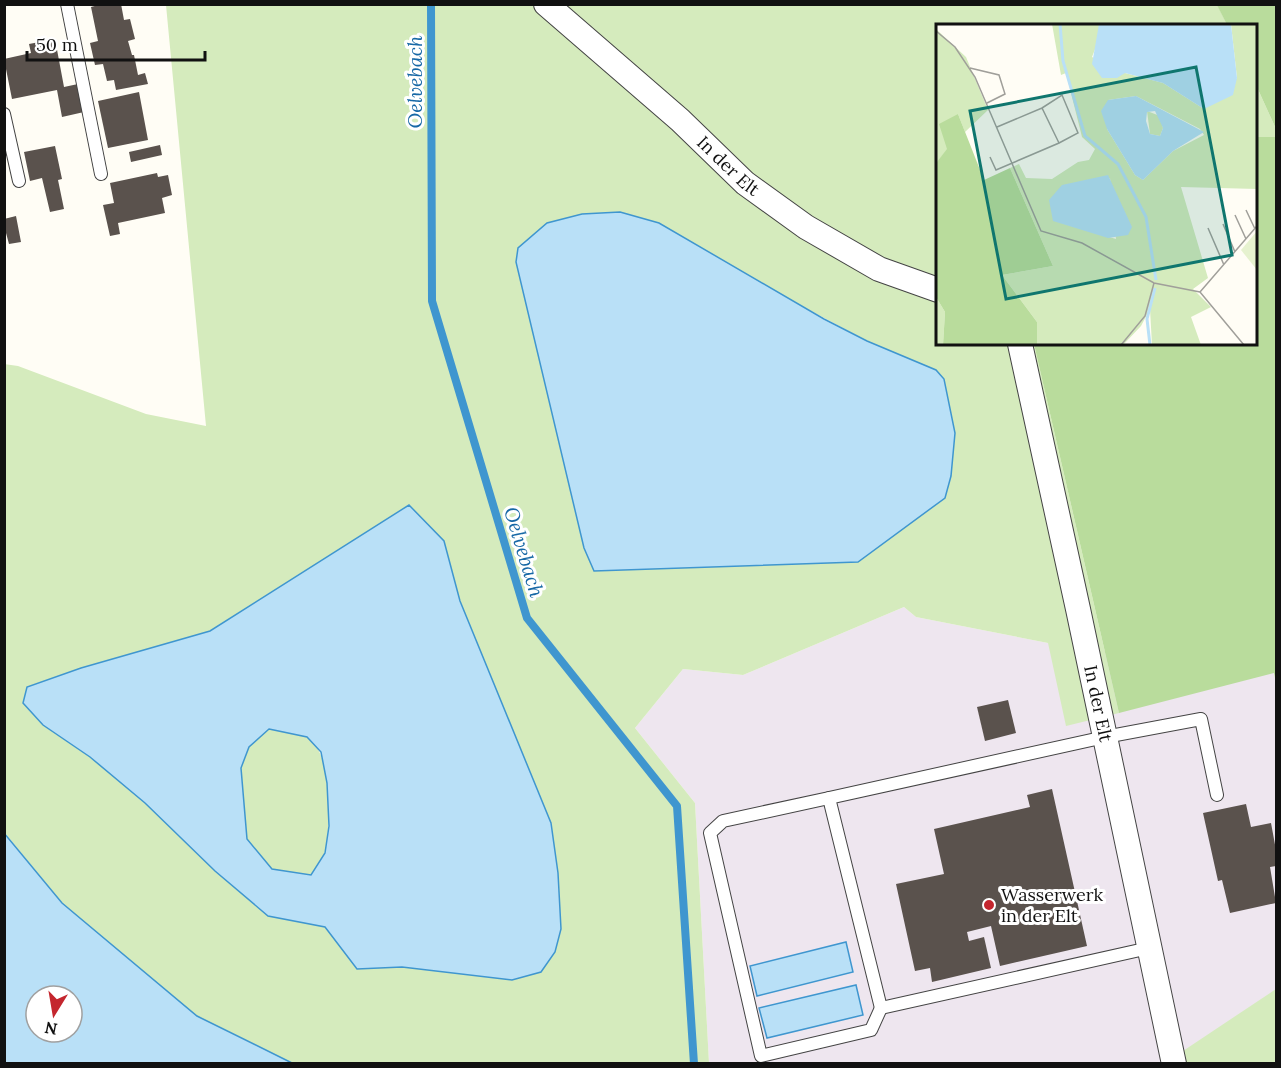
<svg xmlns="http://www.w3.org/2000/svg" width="1281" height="1068" viewBox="0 0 1281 1068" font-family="Lora,serif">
<rect width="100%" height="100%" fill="#fffdf5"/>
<polygon fill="#eee6ef" points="904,607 916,617 1048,643 1274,673 1276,683 1276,994 1172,1063 709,1063 695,803 635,728 683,669 743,675"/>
<g fill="#d5ebbd" fill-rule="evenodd">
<path d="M1217 4 1227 25 938 26V344H1034L1119 713 1066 726 1048 643 916 617 904 607 743 675 683 669 635 728 695 803 709 1063H292L197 1016 62 903 5 833 4 364 18 366 146 414 206 426 166 5ZM620 212 659 223 789 299 867 341 584 548ZM409 505 444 541 460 601 551 823 558 873 561 929 512 980 402 967 357 969 326 927 268 916 215 871 145 803 90 757 43 725 23 703 27 687 81 668 210 631Z"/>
<polygon points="1256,85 1276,129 1276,137 1256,137"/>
<path d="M269 729C281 731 295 732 306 737 333 749 331 826 325 851 323 859 316 868 311 875L272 869 247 839 241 768 249 747Z"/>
<polygon points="1276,989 1276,1063 1172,1064 1183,1051"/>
</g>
<g fill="#b9dc9c">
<polygon points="1217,5 1276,5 1276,129 1256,85 1256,26 1227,25"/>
<polygon points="1256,137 1276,137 1276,683 1274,673 1119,713 1034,344 1256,344"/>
</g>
<g fill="#b9e0f7" stroke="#3f96cf" stroke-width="1.5" fill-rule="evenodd">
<polygon points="620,212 659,223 824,319 867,341 936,370 944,379 955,433 951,476 945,498 858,562 594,571 584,548 516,262 518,248 547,223 582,214"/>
<path d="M409 505 444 541 460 601 551 823 558 873 561 929 555 952 541 972 512 980 402 967 357 969 325 927 268 916 215 871 145 803 90 757 43 725 23 703 27 687 81 668 210 631ZM269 729 307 737 321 752 327 783 329 826 325 853 311 875 272 869 247 839 241 768 249 747Z"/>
<path d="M4 833 62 903 197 1016 292 1063H5ZM36 996H72V1032H36Z"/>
<polygon points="846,942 853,972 757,996 750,966"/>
<polygon points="856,985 863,1015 767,1038 759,1008"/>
</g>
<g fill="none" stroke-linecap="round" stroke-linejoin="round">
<polyline stroke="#3f96cf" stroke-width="8" points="431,4 432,301 527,618 677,806 694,1064"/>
</g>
<g fill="#5a524d">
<polygon points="102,4 121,4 124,20 130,19 135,39 128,41 132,55 134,55 138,75 145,73 148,84 116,90 114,80 107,81 103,64 95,65 90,43 98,41 91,7"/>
<polygon points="55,39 64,87 78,84 84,112 62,117 57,90 12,99 4,59 31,53 29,44"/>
<polygon points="139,92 148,140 108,148 98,101"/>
<polygon points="160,145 162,155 131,162 129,152"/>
<polygon points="55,146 62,179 58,180 64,209 50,212 42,178 30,181 24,152"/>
<polygon points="157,173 158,177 168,175 172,195 162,198 165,213 118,223 120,234 110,236 103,205 114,203 110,183"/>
<polygon points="16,216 21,242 9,244 6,233 4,233 4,219"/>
<polygon points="1008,700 1016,733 985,741 977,707"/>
<polygon points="1052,789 1087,946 1000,966 991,926 967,932 969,941 984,937 991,968 932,982 930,968 915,971 896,884 944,874 934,829 1030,807 1027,795"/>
<polygon points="1246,804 1251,827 1271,823 1276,850 1276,866 1270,867 1276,903 1230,913 1222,880 1218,881 1203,813"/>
</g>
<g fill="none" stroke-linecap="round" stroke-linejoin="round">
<g stroke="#444" stroke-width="14">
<g id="service">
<polyline points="67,4 101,174"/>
<polyline points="4,114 19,181"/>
<polyline points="829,798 723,821 710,833 761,1056 871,1030 881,1008"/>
<polyline points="1149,948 881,1008 829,798 1105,737 1201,719 1217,795"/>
</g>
</g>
<g stroke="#444" stroke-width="26">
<g id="minor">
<path id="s1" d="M546 4 680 120 745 183 806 227 879 269 938 290"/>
<path id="s2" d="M1020 344 1078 609 1174 1064"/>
</g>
</g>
<use href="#service" stroke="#fff" stroke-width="12"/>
<use href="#minor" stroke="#fff" stroke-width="24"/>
</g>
<circle fill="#c4262e" stroke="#fff" stroke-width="2" cx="989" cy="905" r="6"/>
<g text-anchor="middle" stroke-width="6" stroke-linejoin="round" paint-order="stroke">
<g font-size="18" fill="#111" stroke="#fff">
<text dy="6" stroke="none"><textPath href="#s1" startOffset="244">In der Elt</textPath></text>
<text dy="6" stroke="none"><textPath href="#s2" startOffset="368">In der Elt</textPath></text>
</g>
<g font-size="18" fill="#111" stroke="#fff" text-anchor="start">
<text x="1001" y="901">Wasserwerk<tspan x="1001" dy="21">in der Elt</tspan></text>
</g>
<g font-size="20" font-style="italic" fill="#1768a6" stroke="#fff">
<text transform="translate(415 82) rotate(-90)" y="7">Oelvebach</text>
<text transform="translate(524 552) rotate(73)" y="7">Oelvebach</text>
</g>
</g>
<g transform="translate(936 24)">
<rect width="321" height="321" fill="#fffdf5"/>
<path d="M116 0H163V15L156 33 189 49 227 59 268 85 301 54 295 0H321V165L245 163 272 254 257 265 275 283 255 293 265 321H216L214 285 205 302 187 321H101V298L66 251 117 242 74 144 83 140 90 154 116 155 142 138 153 136 159 125 146 113 130 49 125 51ZM200 72 264 105 268 111 237 127 207 156 199 151 171 105 172 76ZM174 154 180 215 132 201ZM0 5 30 33 52 86 29 108 22 90 11 126 0 139ZM211 87 224 92 227 104 224 112 214 110ZM0 273 9 288 7 321H0Z" fill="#d5ebbd" fill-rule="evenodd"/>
<path d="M22 90 48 156 74 144 117 242 66 251 101 298V321H7L9 288 0 273V139L11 125 3 100Z" fill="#b9dc9c"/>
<path d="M321 207V246L305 226Z" fill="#e6f2cf"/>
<path d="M163 0H295L301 54 297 71 268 85 227 59 189 49 181 54H166L156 40ZM200 72 268 108 237 127 207 156 199 151 171 105 165 87 172 76ZM219 87 227 104 224 112 214 110 210 97 211 88ZM172 151 196 203 192 211 172 214 117 197 113 176 126 161Z" fill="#b9e0f7" fill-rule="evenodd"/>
<path fill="none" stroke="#b9e0f7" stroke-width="3" d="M124 0 127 37 149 112 182 140 210 193 220 256M214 321 211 295 219 264"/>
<path fill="none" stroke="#a09f9a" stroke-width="1.5" d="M0 7 19 23 39 53 105 207 146 219 218 259 264 268M34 44 63 51 69 70 51 79M106 84 126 71 142 109 123 119M54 133 60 146 123 119 106 84 61 103M310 186 319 205M299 191 310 215M287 200 299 228M272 204 288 241M185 321 209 292 218 259M308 321 264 268 321 202"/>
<path fill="#0f766e" fill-opacity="0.15" stroke="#0f766e" stroke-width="3" d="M260 43 296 231 70 275 34 87Z"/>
<rect width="321" height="321" fill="none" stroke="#111" stroke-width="3"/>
</g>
<rect width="1281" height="1068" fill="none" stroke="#111111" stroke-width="12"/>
<g transform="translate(54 1014) rotate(191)"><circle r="28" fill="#ffffff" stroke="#a0a0a0" stroke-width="1.5"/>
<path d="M0-4.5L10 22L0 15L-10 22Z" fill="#c4262e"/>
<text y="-9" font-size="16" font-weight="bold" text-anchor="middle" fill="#111111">N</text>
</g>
<path d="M27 51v9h178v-9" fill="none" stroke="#111111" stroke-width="3"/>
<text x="36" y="51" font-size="18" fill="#111111" stroke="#ffffff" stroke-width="4.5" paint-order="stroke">50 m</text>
</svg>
